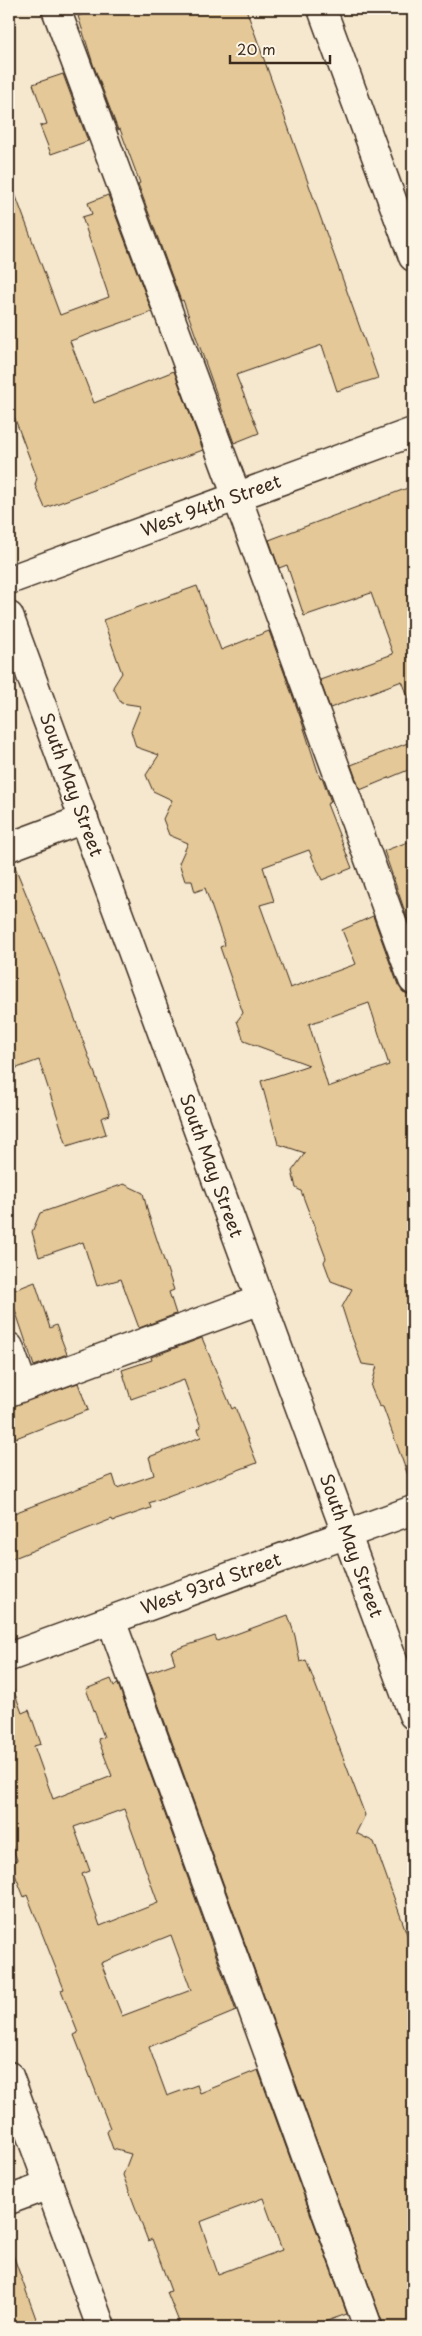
<svg xmlns="http://www.w3.org/2000/svg" width="422" height="2336" viewBox="0 0 422 2336" font-family="'Playpen Sans',sans-serif">
<rect width="100%" height="100%" fill="#f5e8ce"/>
<filter id="ink" filterUnits="userSpaceOnUse"><feTurbulence type="fractalNoise" baseFrequency=".02" numOctaves="2"/><feDisplacementMap in="SourceGraphic" scale="10" xChannelSelector="R" yChannelSelector="G"/><feConvolveMatrix kernelMatrix="1 2 1 2 8 2 1 2 1" color-interpolation-filters="sRGB"/></filter>
<g filter="url(#ink)">
<g fill="#e4c898" stroke="#3b2a1e" fill-rule="evenodd">
<polygon points="99,9 246,9 378,378 337,391 322,345 236,375 259,433 234,443 183,300 181,301 138,184 140,183 120,129 118,130 93,64 78,16"/>
<polygon points="63,74 88,141 51,154 40,126 47,124 33,84"/>
<polygon points="11,183 60,315 109,297 82,217 92,214 88,203 108,195 152,312 70,341 94,403 174,371 203,450 45,508 35,485 37,478 9,403 9,184"/>
<polygon points="413,486 413,700 410,701 402,681 330,708 320,680 393,654 371,593 304,616 287,565 279,568 269,540"/>
<path d="M197 586 221 650 269 631 301 719 320 778 322 777 331 802 327 804 352 868 322 880 309 850 263 867 274 901 260 905 290 988 356 964 342 930 373 916 398 985 403 992 413 995V1480L410 1481 383 1407 379 1406 371 1387 377 1366 362 1364 350 1332 342 1307 352 1289 331 1281 324 1262 326 1258 301 1191 296 1188 292 1171 305 1153 278 1144 261 1081 309 1065 244 1041 237 1021 243 1013 220 947 225 945 205 888 195 892 192 881H185L179 863 188 843 169 835 163 819 172 800 153 791 146 775 159 755 136 747 131 731 141 706 121 703 113 687 122 673 103 620ZM369 1003 389 1065 328 1087 309 1024Z"/>
<polygon points="413,741 413,768 360,790 351,765"/>
<polygon points="413,840 413,935 384,851"/>
<polygon points="9,862 13,862 56,967 110,1115 101,1118 106,1134 67,1146 39,1060 17,1068 9,1046"/>
<polygon points="124,1184 143,1193 148,1213 174,1290 169,1292 176,1314 139,1328 121,1279 97,1286 83,1242 39,1257 32,1232 40,1213"/>
<polygon points="35,1282 50,1328 56,1325 67,1354 34,1366 9,1292"/>
<polygon points="202,1338 232,1409 235,1407 257,1463 149,1503 151,1508 113,1521 112,1519 9,1560 9,1515 113,1475 117,1488 154,1475 149,1457 201,1437 198,1429 201,1427 184,1380 131,1399 122,1370 152,1360 151,1357"/>
<polygon points="78,1383 88,1410 16,1438 9,1421 9,1407"/>
<polygon points="288,1615 295,1636 300,1662 306,1660 365,1815 356,1833 374,1842 413,1951 413,2327 384,2327 147,1673 175,1663 171,1651 215,1636 217,1641"/>
<path d="M111 1679 114 1686 118 1684 236 2011 149 2047 167 2096 197 2085 200 2093 258 2070 347 2314 310 2327H181L167 2292 171 2291 152 2239 148 2241 123 2175 131 2154 113 2149 107 2132 110 2128 74 2035 78 2033 61 1990 64 1989 27 1895 24 1897 10 1862 17 1860 9 1838V1687L12 1686 22 1713 29 1710 41 1744 34 1746 53 1799 112 1776 98 1739 104 1737 86 1689ZM124 1809 158 1903 100 1926 82 1874 90 1871 74 1827ZM171 1935 191 1990 122 2016 101 1963ZM263 2198 282 2250 218 2274 200 2222Z"/>
<polygon points="12,2252 39,2327 9,2327 9,2253"/>
</g>
<g fill="none" stroke-linecap="round" stroke-linejoin="round">
<g stroke="#3b2a1e" stroke-width="31">
<g id="minor">
<polyline points="56,9 237,497 413,980"/>
<polyline points="322,9 413,257"/>
<polyline points="9,580 413,432"/>
<polyline points="9,616 413,1715"/>
<polyline points="9,847 84,819"/>
<polyline points="9,1347 23,1386"/>
<polyline points="9,1392 260,1300"/>
<polyline points="111,1620 368,2327"/>
<polyline points="9,1657 413,1510"/>
<polyline points="9,2076 101,2327"/>
<polyline points="9,2200 49,2185"/>
</g>
</g>
<use href="#minor" stroke="#fcf5e5" stroke-width="28"/>
</g>
</g>
<g text-anchor="middle" stroke-width="4" stroke-linejoin="round" paint-order="stroke">
<g font-size="18" fill="#3b2a1e" stroke="#fcf5e5">
<text transform="translate(211 506) rotate(-20)" y="6">West 94th Street</text>
<text transform="translate(71 785) rotate(70)" y="6">South May Street</text>
<text transform="translate(211 1166) rotate(70)" y="6">South May Street</text>
<text transform="translate(351 1546) rotate(70)" y="6">South May Street</text>
<text transform="translate(211 1584) rotate(-20)" y="6">West 93rd Street</text>
</g>
</g>
<rect width="422" height="2336" fill="none" stroke="#fcf5e5" stroke-width="30"/>
<rect x="15" y="15" width="392" height="2306" fill="none" stroke="#3b2a1e" stroke-width="2" filter="url(#ink)"/>
<path d="M230 55v8h100v-8" fill="none" stroke="#3b2a1e" stroke-width="2.5"/>
<text x="237" y="55" font-size="15" fill="#3b2a1e" stroke="#fcf5e5" stroke-width="4" paint-order="stroke">20 m</text>
</svg>
